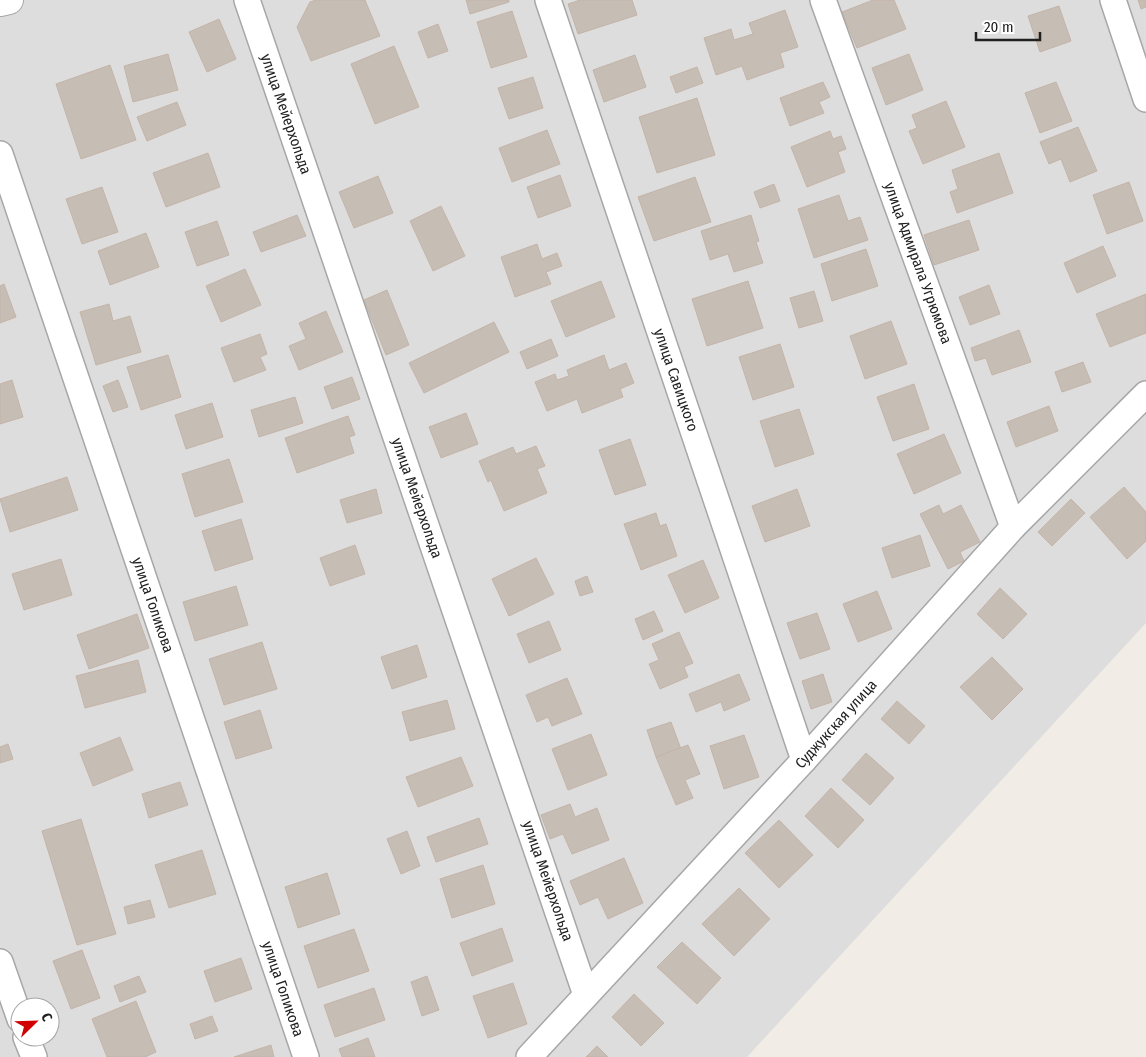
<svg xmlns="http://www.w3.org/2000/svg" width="1146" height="1057" viewBox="0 0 1146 1057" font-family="'Fira Sans Condensed',sans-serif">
<rect width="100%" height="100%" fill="#f1ede6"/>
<path fill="#dedddd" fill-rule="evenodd" d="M0 0H1146V623L747 1057H0ZM20 1007H50V1037H20Z"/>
<g fill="#c6bdb5" stroke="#c4b4a8">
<polygon points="316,0 365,0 380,36 311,61 297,27 310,2"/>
<polygon points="466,0 509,0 509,2 470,14"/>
<polygon points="580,0 632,0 637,15 578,34 568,4"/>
<polygon points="873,0 894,0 906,29 857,48 842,12"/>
<polygon points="1138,0 1146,0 1146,7 1141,9"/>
<polygon points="1059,6 1071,41 1040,52 1028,16"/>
<polygon points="785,10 798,47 780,53 784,67 747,80 742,66 716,75 704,38 731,29 734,40 753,34 749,23"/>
<polygon points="512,11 527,57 491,68 477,22"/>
<polygon points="219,19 236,59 207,72 189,32"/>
<polygon points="438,24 448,51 428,58 418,32"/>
<polygon points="394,46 419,107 375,124 351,64"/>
<polygon points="168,54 178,90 133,102 124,66"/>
<polygon points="909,54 923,90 886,105 872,68"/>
<polygon points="635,55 646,87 604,102 593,70"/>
<polygon points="110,65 136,140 81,159 56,84"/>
<polygon points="697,67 703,83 676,93 670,77"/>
<polygon points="533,77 543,108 509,119 498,88"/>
<polygon points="823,82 830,97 819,102 824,113 790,126 780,98"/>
<polygon points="1056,82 1072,121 1040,133 1025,93"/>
<polygon points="697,98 715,155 657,173 639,117"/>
<polygon points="946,101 965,147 923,164 909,131 917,128 912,115"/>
<polygon points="177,102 186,125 147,141 137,117"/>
<polygon points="1078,127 1097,171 1070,182 1061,159 1049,164 1040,142"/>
<polygon points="547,130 560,164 512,182 499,148"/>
<polygon points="830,131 833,139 841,136 846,149 838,152 845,172 807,187 791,147"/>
<polygon points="208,153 220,187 166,207 153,173"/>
<polygon points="999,153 1013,193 957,213 950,192 958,189 952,170"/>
<polygon points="560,175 571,206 538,218 527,187"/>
<polygon points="378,176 393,213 354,228 339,192"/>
<polygon points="695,177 711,222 654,241 638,197"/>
<polygon points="1129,182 1143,221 1107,234 1093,195"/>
<polygon points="774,184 780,201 760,208 754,192"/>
<polygon points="102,187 118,232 82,244 66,199"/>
<polygon points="839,195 848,221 860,217 868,240 814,258 798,209"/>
<polygon points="441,206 465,256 433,271 410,221"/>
<polygon points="297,215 306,236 261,252 253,232"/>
<polygon points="751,215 759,241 756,242 763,263 734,272 728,254 710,260 701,231"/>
<polygon points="969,220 979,250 934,265 924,235"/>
<polygon points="217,221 229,255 197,266 185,232"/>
<polygon points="146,233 159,267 110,285 98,251"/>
<polygon points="537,244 542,259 557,253 562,266 546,272 551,284 515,297 501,257"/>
<polygon points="1103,246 1116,276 1077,293 1064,263"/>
<polygon points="866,249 878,286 832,301 821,264"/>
<polygon points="245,269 261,305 221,322 206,286"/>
<polygon points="601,281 615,317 566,337 551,301"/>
<polygon points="748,281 763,328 707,346 692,299"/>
<polygon points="4,284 16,317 0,323 0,286"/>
<polygon points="989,285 1000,314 970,325 959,297"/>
<polygon points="387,290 409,345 386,355 364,300"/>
<polygon points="814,291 823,321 799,328 790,298"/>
<polygon points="1146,294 1146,333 1110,347 1096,314"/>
<polygon points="109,304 113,321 130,316 141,352 96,365 80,312"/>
<polygon points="326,311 343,352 299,370 289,346 306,339 299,323"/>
<polygon points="891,321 907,364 865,379 850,336"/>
<polygon points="494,322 509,352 424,393 409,363"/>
<polygon points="1019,330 1031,362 992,375 986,358 975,361 971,348"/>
<polygon points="260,334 267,354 260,357 266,370 234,382 221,348"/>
<polygon points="551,339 558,356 527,369 520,352"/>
<polygon points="780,344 794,387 753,400 739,357"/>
<polygon points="168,355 181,397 141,410 127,367"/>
<polygon points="604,355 609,370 626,363 634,383 620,389 623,397 582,413 577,399 547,411 535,382 555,374 557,380 569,376 567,370"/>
<polygon points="1083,362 1091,382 1062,392 1055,372"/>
<polygon points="352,377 360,399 332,409 324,387"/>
<polygon points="12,380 23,417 0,424 0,384"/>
<polygon points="118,380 128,407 113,412 103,386"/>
<polygon points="914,384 929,429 893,441 877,397"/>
<polygon points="295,397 303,423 259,437 251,410"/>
<polygon points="212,403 223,437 186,449 175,415"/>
<polygon points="1049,406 1058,431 1016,447 1007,422"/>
<polygon points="799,409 814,454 775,467 760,421"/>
<polygon points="466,413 478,444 441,458 429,427"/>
<polygon points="348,416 355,435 349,437 354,453 297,473 285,438"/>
<polygon points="944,434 961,473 914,494 897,454"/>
<polygon points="630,439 646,485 615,495 599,450"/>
<polygon points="536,446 545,466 537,469 547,493 504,511 491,480 488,482 479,461 513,447 516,454"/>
<polygon points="229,459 243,502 195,517 182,474"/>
<polygon points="67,477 78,510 10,532 0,499"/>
<polygon points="1124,487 1146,512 1146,541 1127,559 1090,517"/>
<polygon points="376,489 382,513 347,523 340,500"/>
<polygon points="797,489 810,526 765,542 752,506"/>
<polygon points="1071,499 1085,513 1052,546 1038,532"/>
<polygon points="939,505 943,514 961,505 980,542 960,552 964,561 948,569 920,514"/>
<polygon points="656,513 660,526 666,524 677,556 641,570 624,524"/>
<polygon points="241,519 253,559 215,571 202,531"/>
<polygon points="920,535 930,566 892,578 882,548"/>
<polygon points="355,545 365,574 330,586 320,558"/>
<polygon points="536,558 554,594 509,616 492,579"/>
<polygon points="61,559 72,595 24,610 12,574"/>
<polygon points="703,560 719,598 685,613 668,575"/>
<polygon points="587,576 593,592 580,596 575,581"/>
<polygon points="236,586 248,625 195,641 183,602"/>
<polygon points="1000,588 1027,614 1003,639 977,614"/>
<polygon points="877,591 892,629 858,642 843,604"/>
<polygon points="654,611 663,631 643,640 635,619"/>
<polygon points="817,613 830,649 800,659 787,623"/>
<polygon points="137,614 149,648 89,669 77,635"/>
<polygon points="549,621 561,650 529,663 517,634"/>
<polygon points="679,632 693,663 684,667 688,677 660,689 649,664 659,660 652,644"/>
<polygon points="262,642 277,689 224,705 209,659"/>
<polygon points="417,645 427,677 392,689 381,657"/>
<polygon points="992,657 1023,689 992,720 960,687"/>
<polygon points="138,660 146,692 85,708 76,676"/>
<polygon points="739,674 750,700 724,711 721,702 696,712 689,694"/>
<polygon points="823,674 832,702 811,709 802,681"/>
<polygon points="567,678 582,714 552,726 548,717 537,722 526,695"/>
<polygon points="447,700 455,729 410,741 402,712"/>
<polygon points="897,701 925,726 909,744 881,719"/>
<polygon points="260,710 272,748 236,759 224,722"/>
<polygon points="671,722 681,749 656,757 647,730"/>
<polygon points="591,734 607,775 568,790 552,749"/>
<polygon points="744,735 759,777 724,789 710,746"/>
<polygon points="120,737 133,770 93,786 80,753"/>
<polygon points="8,744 13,759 0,763 0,747"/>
<polygon points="688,745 700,774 685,780 693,798 676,805 656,757"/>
<polygon points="866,753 894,778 870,805 842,780"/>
<polygon points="461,757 473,786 418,807 406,777"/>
<polygon points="180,782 188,805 149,818 142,794"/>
<polygon points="831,788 864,820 838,848 805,816"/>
<polygon points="570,804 575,817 597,808 609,840 572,854 563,834 550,839 541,815"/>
<polygon points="479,818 488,844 436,862 427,837"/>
<polygon points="81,819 116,934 77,945 42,831"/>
<polygon points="779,820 813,855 779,888 745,853"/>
<polygon points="407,831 420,866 401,874 387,839"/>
<polygon points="202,850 216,894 169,908 155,865"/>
<polygon points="624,858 643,903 608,919 598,897 580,905 570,881"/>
<polygon points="483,865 495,904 452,918 440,879"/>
<polygon points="327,873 340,914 298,928 285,887"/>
<polygon points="739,888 770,919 734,956 702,924"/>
<polygon points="150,900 155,917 128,924 124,907"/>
<polygon points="502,928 513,961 472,976 460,943"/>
<polygon points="354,929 369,971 318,988 304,946"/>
<polygon points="682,942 721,978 697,1004 657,967"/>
<polygon points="82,950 100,998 71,1009 53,961"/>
<polygon points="241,958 252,989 215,1002 204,971"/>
<polygon points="139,976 146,992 120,1002 114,986"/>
<polygon points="427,976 439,1010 422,1016 411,982"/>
<polygon points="513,983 527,1024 488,1038 473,996"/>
<polygon points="374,988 385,1020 335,1037 324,1005"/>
<polygon points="634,994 664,1023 641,1046 612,1017"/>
<polygon points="136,1001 156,1052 145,1057 107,1057 92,1019"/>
<polygon points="212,1016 218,1031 195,1039 190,1024"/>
<polygon points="368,1038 375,1057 342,1057 339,1049"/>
<polygon points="271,1045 274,1057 234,1057"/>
<polygon points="597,1046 608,1057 586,1057"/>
</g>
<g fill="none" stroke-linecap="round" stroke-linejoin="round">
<g stroke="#a7a7a7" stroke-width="28">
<g id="minor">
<polyline points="247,0 586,995"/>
<polyline points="548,0 804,760"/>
<polyline points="823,0 1013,527"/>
<polyline points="1113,0 1146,99"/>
<polyline points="0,154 306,1057"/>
<polyline points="0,962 20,1019"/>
<polyline points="26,1037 34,1057"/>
<polyline points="529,1057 804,760 1013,527 1146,394"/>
</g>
</g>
<g stroke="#a7a7a7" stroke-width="30">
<polyline id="tertiary" points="0,2 9,0"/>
</g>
<use href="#minor" stroke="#fff" stroke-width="25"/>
<use href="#tertiary" stroke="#fff" stroke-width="28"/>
</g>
<g text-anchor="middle" stroke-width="5" stroke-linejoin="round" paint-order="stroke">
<g font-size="15" fill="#202020" stroke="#fff">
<text transform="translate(286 114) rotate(71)" y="5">улица Мейерхольда</text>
<text transform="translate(918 263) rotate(70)" y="5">улица Адмирала Угрюмова</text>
<text transform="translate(676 380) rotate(71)" y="5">улица Савицкого</text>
<text transform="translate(417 498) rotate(71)" y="5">улица Мейерхольда</text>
<text transform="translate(153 605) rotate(71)" y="5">улица Голикова</text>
<text transform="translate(836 724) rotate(-48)" y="5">Суджукская улица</text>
<text transform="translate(548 881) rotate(71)" y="5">улица Мейерхольда</text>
<text transform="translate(283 989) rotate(71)" y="5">улица Голикова</text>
</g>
</g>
<g transform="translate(35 1022) rotate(67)"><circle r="24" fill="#ffffff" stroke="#a6a6a6"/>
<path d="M0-4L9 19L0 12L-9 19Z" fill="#d10003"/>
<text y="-8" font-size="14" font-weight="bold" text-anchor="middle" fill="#202020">С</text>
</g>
<path d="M976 32v8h64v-8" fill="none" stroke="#202020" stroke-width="2.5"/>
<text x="984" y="32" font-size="15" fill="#202020" stroke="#ffffff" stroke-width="4" paint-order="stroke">20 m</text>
</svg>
